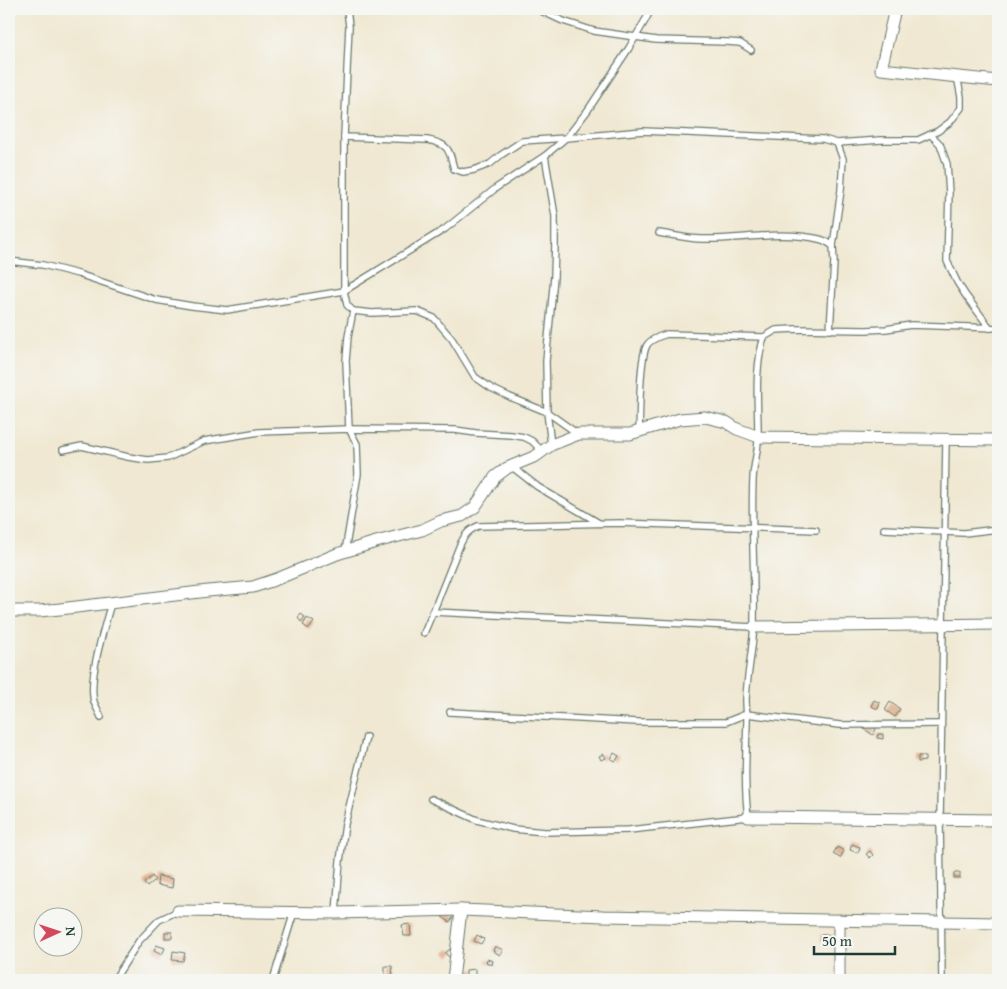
<svg xmlns="http://www.w3.org/2000/svg" width="1007" height="989" viewBox="0 0 1007 989" font-family="'Gentium Book Plus',serif">
<rect width="100%" height="100%" fill="#f6f6f2"/>
<filter id="ink" filterUnits="userSpaceOnUse"><feTurbulence type="fractalNoise" baseFrequency=".02" numOctaves="2"/><feDisplacementMap in="SourceGraphic" scale="10" xChannelSelector="R" yChannelSelector="G"/><feConvolveMatrix kernelMatrix="1 2 1 2 8 2 1 2 1" color-interpolation-filters="sRGB"/></filter>
<filter id="wash" filterUnits="userSpaceOnUse"><feTurbulence type="fractalNoise" baseFrequency=".0096" numOctaves="4" result="noise"/><feDisplacementMap in="SourceGraphic" scale="20" xChannelSelector="R" yChannelSelector="G"/><feGaussianBlur stdDeviation="1.12" result="paint"/><feColorMatrix in="noise" values="0 0 0 0 0 0 0 0 0 0 0 0 0 0 0 0 0 1.4 0 .05"/><feComposite in="paint" operator="in"/></filter>
<g filter="url(#wash)">
<rect width="100%" height="100%" fill="#f0e8d2"/>
<g id="blocks">
<g fill="#dda67f">
<polygon points="301,614 305,617 301,622 298,618"/>
<polygon points="307,618 314,622 309,629 303,625"/>
<polygon points="874,700 880,703 878,709 871,706"/>
<polygon points="890,702 900,709 895,717 885,710"/>
<polygon points="867,723 876,729 873,735 864,729"/>
<polygon points="878,734 883,734 883,739 877,738"/>
<polygon points="614,753 619,756 616,761 611,759"/>
<polygon points="604,754 606,758 601,760 599,756"/>
<polygon points="918,756 925,756 925,761 918,762"/>
<polygon points="852,844 860,847 858,853 850,850"/>
<polygon points="837,847 844,851 840,858 833,854"/>
<polygon points="870,851 873,855 870,858 866,854"/>
<rect x="954" y="873" width="6" height="5"/>
<polygon points="152,876 155,880 147,887 144,883"/>
<polygon points="158,876 173,879 172,888 157,885"/>
<polygon points="445,911 454,916 450,922 442,917"/>
<polygon points="410,924 411,936 404,936 402,925"/>
<rect x="165" y="932" width="7" height="6"/>
<polygon points="477,935 484,939 481,944 474,941"/>
<polygon points="821,935 832,935 832,942 821,941"/>
<polygon points="156,945 165,948 162,955 154,951"/>
<polygon points="495,946 503,950 500,955 493,951"/>
<polygon points="450,949 454,953 450,958 445,953"/>
<polygon points="173,951 185,953 183,961 172,960"/>
<polygon points="487,959 493,961 492,965 486,962"/>
<polygon points="385,966 392,966 393,978 385,979"/>
<polygon points="475,969 475,976 466,977 466,970"/>
</g>
</g>
</g>
<g filter="url(#ink)">
<use href="#blocks" fill-opacity="0" stroke="#68796b" stroke-width="1"/>
<g fill="none" stroke-linecap="round" stroke-linejoin="round">
<g stroke="#68796b" stroke-width="8">
<g id="service">
<path d="M347 9 349 26 344 137 427 140C449 144 449 149 454 169L463 172 474 170 490 164 501 155 522 141 566 138 643 131 823 139 837 143 843 159 841 190 833 246"/>
<polyline points="537,9 563,21 594,31 656,40 727,42 740,43 751,50"/>
<polyline points="930,134 940,144 947,164 949,193 947,261 957,282 966,296 990,328"/>
<polyline points="344,137 344,291 347,305 353,311 372,313 417,311 434,318 452,339 475,377 491,388 510,397 547,412 578,434"/>
<polyline points="837,143 881,140 918,140 938,131 950,122 961,108 961,97 957,76"/>
<polyline points="545,156 555,216 555,244 554,277 546,361 547,412 551,445"/>
<path d="M659 233C673 235 688 239 702 239 740 240 781 230 819 239 824 240 829 243 833 246L834 262 830 330"/>
<polyline points="9,261 43,265 78,274 156,300 192,306 227,310 344,291 445,229 496,188 546,155 568,136 588,110 629,48 646,19 651,9"/>
<path d="M639 431C640 413 639 359 647 345 651 339 660 336 667 334L764 337"/>
<polyline points="63,450 82,446 128,457 148,460 168,458 204,441 259,432 349,429 455,430 476,433 511,435 524,437 532,441 542,451"/>
<polyline points="511,466 538,487 599,523"/>
<polyline points="884,529 964,533 998,529"/>
<polyline points="345,552 358,474 357,444 349,429 346,361 348,337 353,311"/>
<path d="M754 627 433 612 459 547C464 536 467 531 478 526L619 523 816 530"/>
<polyline points="424,633 433,612"/>
<polyline points="450,712 637,722 726,722 746,714 840,725 941,724"/>
<path d="M101 717C99 712 96 707 94 702 88 677 104 629 111 603"/>
<path d="M431 799 477 820 513 829 545 832 629 830 748 817C744 785 746 754 747 722 747 715 746 707 746 699 747 674 753 649 754 624 755 576 751 528 753 480 753 465 759 450 758 435 758 402 754 369 764 337L776 330 795 329 866 330 886 329 911 325 998 328"/>
<polyline points="336,913 340,861 345,824 366,737"/>
<polyline points="114,980 139,941 159,920 178,911"/>
<polyline points="273,980 294,912"/>
<polyline points="942,980 940,819 946,440"/>
</g>
</g>
<g stroke="#68796b" stroke-width="13">
<g id="minor">
<polyline points="895,9 881,69 998,81"/>
<polyline points="9,611 39,611 60,609 208,591 253,587 277,579 337,554 376,542 422,530 441,521 462,516 475,507 495,477 507,468 536,456 551,445 579,434 630,434 680,419 705,417 726,422 737,429 759,437 998,440"/>
<polyline points="754,627 998,624"/>
<polyline points="748,817 998,820"/>
<polyline points="178,911 336,913 461,910 603,916 998,923"/>
<polyline points="453,980 461,910"/>
<polyline points="839,980 839,920"/>
</g>
</g>
<use href="#service" stroke="#fff" stroke-width="5.5"/>
<use href="#minor" stroke="#fff" stroke-width="11"/>
</g>
</g>
<rect width="1007" height="989" fill="none" stroke="#f6f6f2" stroke-width="30"/>
<g transform="translate(58 932) rotate(87)"><circle r="24" fill="#f6f6f2" stroke="#a0aca6"/>
<path d="M0-4L9 19L0 12L-9 19Z" fill="#d1495b"/>
<text y="-8" font-size="14" font-weight="bold" text-anchor="middle" fill="#1f3d34">N</text>
</g>
<path d="M814 946v8h81v-8" fill="none" stroke="#1f3d34" stroke-width="2.5"/>
<text x="822" y="946" font-size="15" fill="#1f3d34" stroke="#f6f6f2" stroke-width="4" paint-order="stroke">50 m</text>
</svg>
